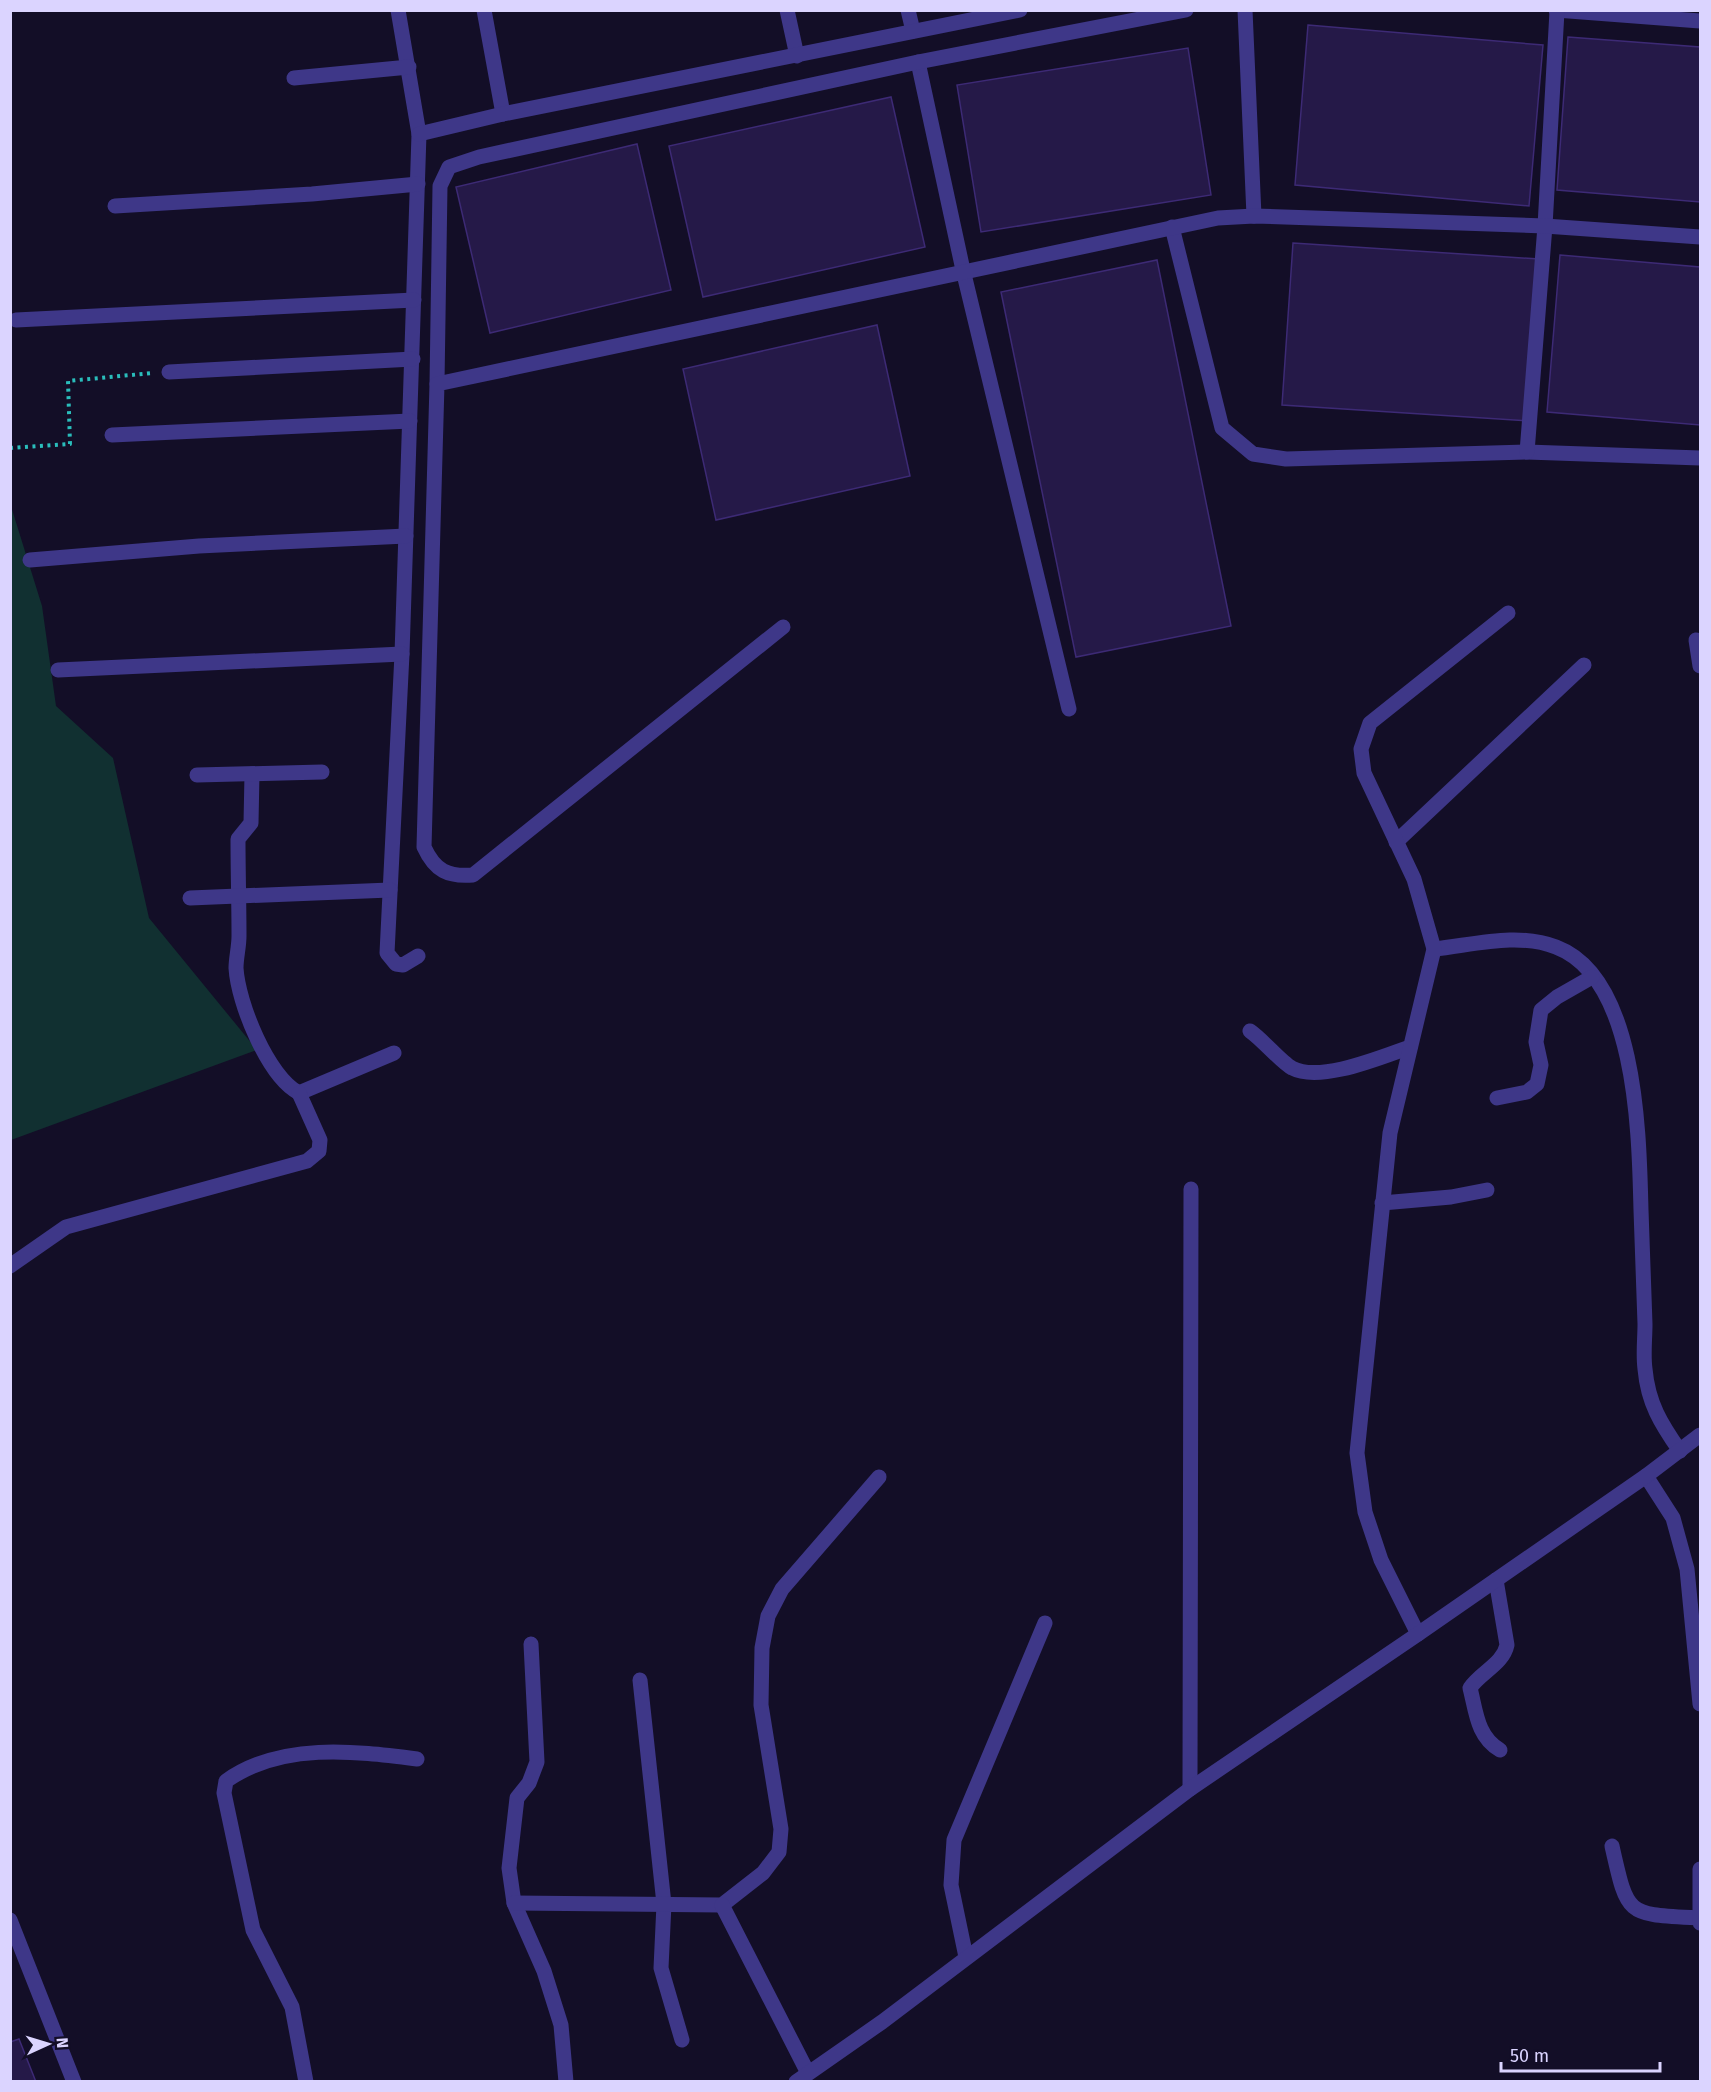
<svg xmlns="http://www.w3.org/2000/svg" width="1711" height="2092" viewBox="0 0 1711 2092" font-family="'Fira Sans',sans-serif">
<rect width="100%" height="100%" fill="#130e27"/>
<polygon fill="#113031" points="10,503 42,606 56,706 113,758 149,918 257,1050 11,1140"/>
<g fill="#251948" stroke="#3d2a75" stroke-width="1.5">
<polygon points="1308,25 1543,45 1529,206 1295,185"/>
<polygon points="1568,37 1700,47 1700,202 1557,190"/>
<polygon points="1188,48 1211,195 981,232 957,85"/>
<polygon points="891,97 925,247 703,297 669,146"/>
<polygon points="637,144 671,290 490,333 456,187"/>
<polygon points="1293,243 1539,259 1529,421 1282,405"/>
<polygon points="1560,255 1700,267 1700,425 1547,412"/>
<polygon points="1157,260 1231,626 1076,657 1001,292"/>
<polygon points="877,325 910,476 716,520 683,369"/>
<polygon points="19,2039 36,2082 10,2082 10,2042"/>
</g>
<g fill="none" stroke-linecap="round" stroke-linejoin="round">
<polyline stroke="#2abdbb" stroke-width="4" stroke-dasharray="3 4.5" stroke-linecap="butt" points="10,448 70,444 68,381 152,373"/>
<g stroke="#3e3788" stroke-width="15">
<polyline points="398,10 419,134 402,654 387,953 396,964 403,965 418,956"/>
<polyline points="484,10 503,114"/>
<polyline points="787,10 797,56"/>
<polyline points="908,10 913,31"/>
<polyline points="1245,10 1254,216"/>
<polyline points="1556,10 1700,21"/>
<polyline points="918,62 963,270 1069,709"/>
<polyline points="294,78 409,67"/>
<polyline points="419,134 503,114 1020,10"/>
<polyline points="115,206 312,194 418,184"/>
<polyline points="1172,227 1222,428 1253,454 1286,459 1527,452 1700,458"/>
<polyline points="16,320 414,300"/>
<polyline points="169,372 413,359"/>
<polyline points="437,384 440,186 449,167 479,157 918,62 1186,10"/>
<polyline points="112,435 410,421"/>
<polyline points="1527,452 1545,226 1557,11"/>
<polyline points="30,560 199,546 406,536"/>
<path d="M783 627 473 875C448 877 435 871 424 847L437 384 1218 218 1254 216 1545 226 1700 237"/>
<polyline points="1696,640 1700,666"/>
<polyline points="58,670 402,654"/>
<path d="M252 774 251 823 238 839C238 871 239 904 239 936 239 947 236 958 236 968 238 1003 268 1077 299 1093L394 1053"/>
<polyline points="197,775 322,772"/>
<polyline points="1396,842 1584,665"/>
<polyline points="190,898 390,890"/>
<path d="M1434 949C1473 945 1518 932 1556 947 1638 978 1639 1138 1641 1210 1642 1248 1644 1286 1645 1324 1645 1339 1643 1354 1645 1369 1648 1403 1661 1424 1680 1451"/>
<path d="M1250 1031C1263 1040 1282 1063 1292 1068 1320 1083 1381 1057 1410 1047"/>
<polyline points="1497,1098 1527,1092 1537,1084 1541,1065 1536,1042 1541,1010 1557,997 1592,977"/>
<polyline points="1382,1203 1451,1197 1487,1190"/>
<polyline points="10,1266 66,1227 307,1161 319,1151 320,1140 299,1093"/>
<polyline points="1646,1476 1673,1518 1687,1569 1700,1704"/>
<path d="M1496 1580 1507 1645C1503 1664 1481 1672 1470 1688 1476 1711 1477 1737 1500 1750"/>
<polyline points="1418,1634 1381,1560 1365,1512 1357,1453 1390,1133 1434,949 1414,879 1364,773 1361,749 1370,723 1508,613"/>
<polyline points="531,1644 537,1762 529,1783 517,1798 509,1868 514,1903 544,1971 561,2025 566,2082"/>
<polyline points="640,1680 664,1904 661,1968 682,2040"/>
<polyline points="1190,1789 1191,1189"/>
<path d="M1612 1846C1628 1917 1626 1914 1699 1918L1700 1923"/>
<polyline points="1700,1869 1700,1920"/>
<polyline points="514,1903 722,1905 763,1873 779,1852 781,1829 761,1705 762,1648 768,1616 782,1589 879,1477"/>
<polyline points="722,1905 808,2073"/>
<polyline points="10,1920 74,2082"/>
<polyline points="966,1957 951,1885 954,1840 1045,1623"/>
<path d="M306 2082 292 2007 253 1930 224 1793 226 1781C281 1742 354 1751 417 1759"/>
<polyline points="796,2082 882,2022 1190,1789 1418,1634 1646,1476 1700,1435"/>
</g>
</g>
<rect width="1711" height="2092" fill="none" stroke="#dbd4ff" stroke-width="24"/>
<g transform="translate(48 2044) rotate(86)" stroke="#130e27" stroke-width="4.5" paint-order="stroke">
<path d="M0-4.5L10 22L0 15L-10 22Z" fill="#dbd4ff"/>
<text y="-9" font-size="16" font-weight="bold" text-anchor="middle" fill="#dbd4ff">N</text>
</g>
<path d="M1501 2062v9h159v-9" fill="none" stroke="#dbd4ff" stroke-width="3"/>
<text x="1510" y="2062" font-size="18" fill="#dbd4ff" stroke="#130e27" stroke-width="4.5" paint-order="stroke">50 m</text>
</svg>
